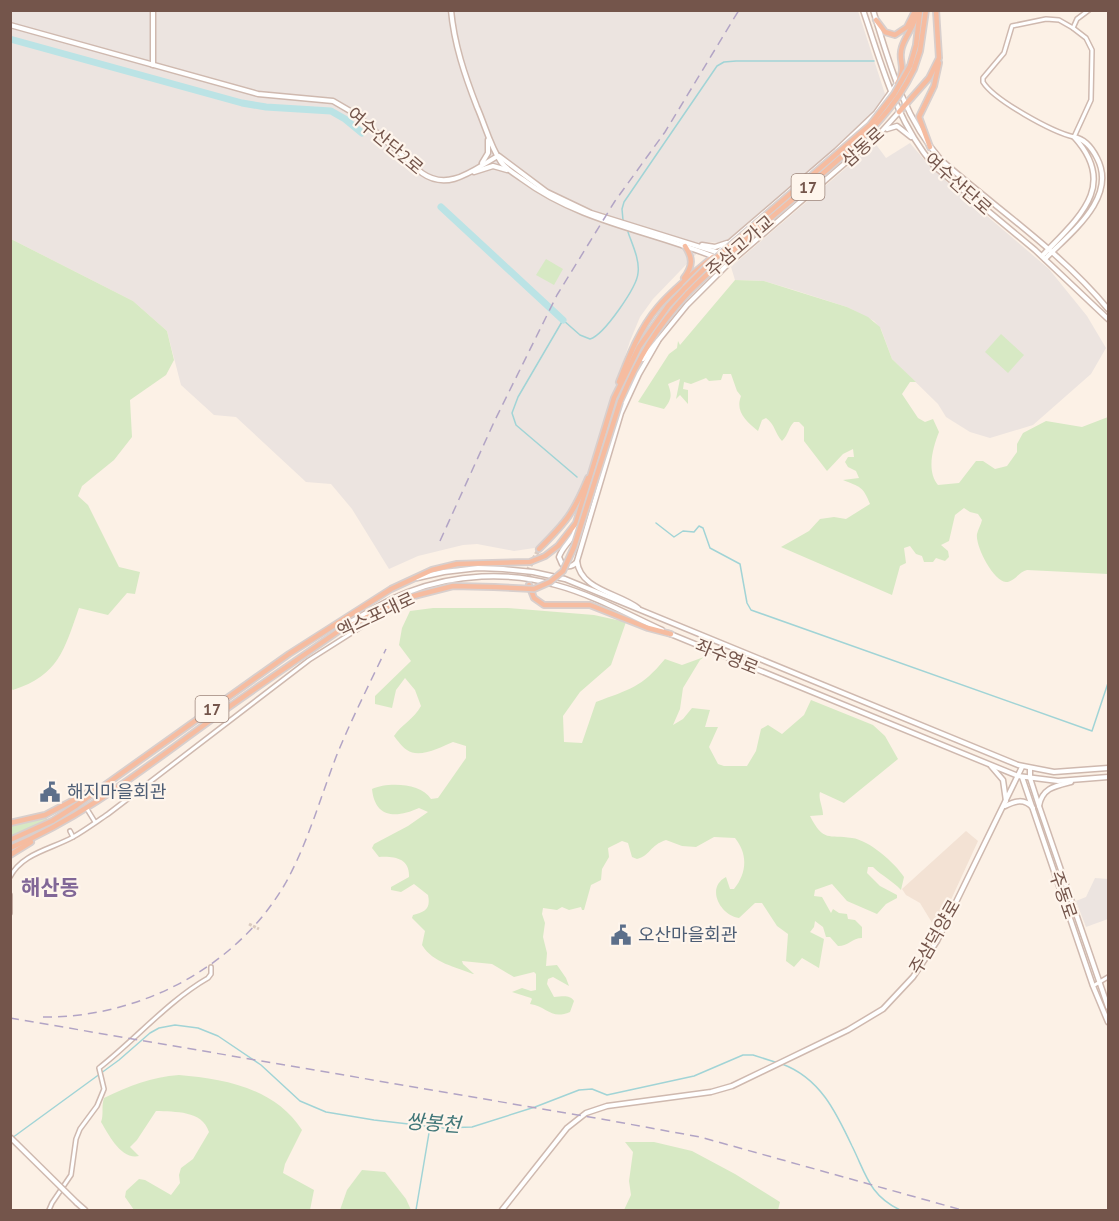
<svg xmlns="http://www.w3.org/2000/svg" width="1119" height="1221" viewBox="0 0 1119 1221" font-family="'PT Sans','Noto Sans KR',sans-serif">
<rect width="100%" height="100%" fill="#fcf1e6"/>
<polygon fill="#f3e2d4" points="966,831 978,841 938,928 934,926 920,903 906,895 902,889"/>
<g fill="#ece4e0">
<polygon points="11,11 858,11 885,94 883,100 871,114 830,153 727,240 719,243 708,242 653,299 640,317 630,341 582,491 574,510 541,547 514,551 477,544 463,545 418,556 389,569 352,509 331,484 306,482 236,417 214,415 181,385 167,331 133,301 11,239"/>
<polygon points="875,143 886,158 910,143 932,169 1049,269 1087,316 1106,348 1091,374 1033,425 990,438 970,432 946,417 938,404 892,359 881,329 874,321 847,307 794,290 764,281 735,280 731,267"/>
<polygon points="1095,878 1108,879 1108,919 1086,927 1076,901 1086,897"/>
</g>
<g fill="#d7e9c4">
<path d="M11 239 133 301 167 331 174 360 166 375 130 400 132 437 114 460 82 486 78 496 88 505 119 567 140 572 135 594 127 593 108 615 79 608C64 650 59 675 13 690L10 688Z"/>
<polygon points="546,259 563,269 554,285 536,275"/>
<path d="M735 280 764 281 847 307 868 317 880 327 892 359 916 382H910L902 394 918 418 925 422 933 419 939 432C933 447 926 471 938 485L959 483 976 461H983L995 469 1007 466 1017 452V444L1023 433 1046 421 1082 427 1108 417V574L1027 570C1020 571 1014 582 1006 582 993 581 975 545 977 534 978 529 981 525 982 520L978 514 970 512 964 508 955 515 949 541 941 545 948 551 949 557 945 561 936 558 933 562H924L922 556 916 554 910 546 904 548 906 563 900 566 892 595 781 547 809 531 820 519 834 517 846 519 870 504C863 486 860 487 843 480L859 478 856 471 848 467 845 462 848 457H854L853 449 843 454 827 471 804 441V427L799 422H794C788 428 789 434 782 441 775 434 775 424 766 418L762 420 758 431C746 421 735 412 741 396L737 391 731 374H723L721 380 709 381 706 378 691 384 684 382 683 389 688 390V404L680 395 676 399 680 379 668 384C672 395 672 399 664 409L638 402 669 354 677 348 678 341 680 345Z"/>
<polygon points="1001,334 1024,355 1008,373 985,352"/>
<path d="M433 608H508L594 615 626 622 611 665 580 692 563 716 564 742 582 743 596 702C630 689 641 688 665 659L682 665 704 657 700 660 683 688 680 709 673 725 683 719 692 708 710 710 705 727H718L709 747 718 764 724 766H747L756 751 761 729 768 725 782 734 804 715 811 700 873 725 885 736 898 759 844 803 820 792C818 799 823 807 823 815L810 816C824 843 828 834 852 838 869 840 895 863 904 877L901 890C893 881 882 876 873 867H868L867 873 880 886 897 895V898L886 904 877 914 847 901 832 884 815 890 814 896 822 897 831 913 833 909 839 913 847 914 848 919 855 920 862 927V938C852 938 849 946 838 946L830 937H826L823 927 815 921 814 927 810 932 824 939 819 968 802 958 794 967 786 961 788 934 777 926 762 903H755L739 918C721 916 705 888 726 877L730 889H734C747 873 748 854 735 838L714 837 696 847 682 846 666 840C650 845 650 856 637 859L632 857 628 843 622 841 608 848 609 857 602 869 601 880 591 885 584 910H582L581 907 569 910 562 907 557 910 543 908 542 914 545 923 543 937 547 953 546 966 557 965 566 978 569 986 553 977 548 979 547 984 554 997C562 997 569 994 574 1001L570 1012C551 1020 548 1007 530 1004L532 999 531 998 512 992 522 988 531 991 536 990V974L534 972 514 977 492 964 462 961 463 964 474 974H473C456 967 433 963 422 945L425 931 412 918 413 915C425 912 431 909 428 895L414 884 401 892 391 890V887L409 877C410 858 394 856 379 857L372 848 374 844 408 826 428 812 419 808C397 818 375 819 372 789 388 782 421 783 431 799L438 798 466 758V746L453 742C441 747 419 759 407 750 402 747 398 741 394 736 402 724 414 719 421 706L415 690 405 678 396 690 392 708 375 704V696L411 661 399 645 402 628 410 611Z"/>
<polygon points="45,815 53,829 11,855 11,823"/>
<path d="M179 1075C225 1079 275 1088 302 1130L285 1164 283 1173 314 1190 310 1210H134L125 1197 126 1191 139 1179 145 1180 171 1195 180 1183 179 1175 181 1168 193 1159 209 1132C202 1110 175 1112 156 1111L137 1140 130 1147 139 1156C121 1160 109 1135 101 1122 104 1114 101 1107 104 1098 128 1086 152 1077 179 1075Z"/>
<polygon points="625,1142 654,1142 692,1151 735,1174 780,1202 778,1210 624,1210 631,1195 629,1181 633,1152"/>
<polygon points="362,1170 385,1172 406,1199 411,1210 340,1210 347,1190"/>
</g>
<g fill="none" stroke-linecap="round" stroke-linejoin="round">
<g stroke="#a1d4d6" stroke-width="1.5">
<polyline points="623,220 622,209 624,202 717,66 724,62 736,61 874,61"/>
<path d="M577 477 516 425 512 413 518 397 563 320 580 335 590 339C604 335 637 287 638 273 640 260 632 244 628 232"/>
<polyline points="656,523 674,537 683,531 694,532 699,526 703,528 710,548 740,564 747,603 751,610 1092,731 1108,683"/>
<path d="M782 1064C820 1078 836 1112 852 1146 866 1174 869 1195 900 1210"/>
<polyline points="12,1138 119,1060 150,1033 159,1028 175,1025 198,1028 218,1036 261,1065 300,1101 326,1112 374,1120 443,1128 472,1127 535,1107 579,1090 592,1089 607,1095 694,1076 743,1055 753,1055 778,1063"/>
<polyline points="416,1210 430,1127"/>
</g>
<g stroke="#bbe3e5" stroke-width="7">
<polyline points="10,39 242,103 266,107 331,111 345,119 362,133"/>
<polyline points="441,207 563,320"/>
</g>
<polyline stroke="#dacabf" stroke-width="3" stroke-dasharray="3 1.5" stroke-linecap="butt" points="249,924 259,929"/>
<polyline stroke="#dacabf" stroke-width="4.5" stroke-dasharray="4.5 2" stroke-linecap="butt" points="529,585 529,568 539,549"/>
<g stroke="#cfb9af" stroke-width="6">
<g id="minor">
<path d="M1046 19 1059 20 1073 28 1086 38 1092 50 1091 100 1074 137C1052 132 994 100 983 82V78L1004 53 1012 26Z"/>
<polyline points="1073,28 1077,19 1089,10"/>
<polyline points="87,809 95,822"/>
<polyline points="70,831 73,837"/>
<path d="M10 877C22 853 52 849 73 837 85 830 96 822 108 814L309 660 383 613"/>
<polyline points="10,895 10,913"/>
<polyline points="1093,986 1108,977"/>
<path d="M49 1210 52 1203 71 1175 76 1139 80 1129 97 1106 104 1089 99 1068C136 1039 168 1001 208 978L211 974V967"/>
</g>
</g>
<g stroke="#cfb9af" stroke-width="7">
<g id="tertiary">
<polyline points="153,10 153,65"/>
<path d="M451 10C454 44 465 76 477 107 485 125 490 146 501 162 506 169 515 174 522 179 584 225 661 232 729 263"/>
<path d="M863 10C883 68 895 119 934 166L1035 250 1108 319"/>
<path d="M873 10C890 65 903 116 941 160 997 209 1061 252 1108 309"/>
<path d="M10 25 258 94 333 101 357 115 422 173C449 192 474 169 498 156"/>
<polyline points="887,129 897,126 911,137"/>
<polyline points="499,156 547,192 591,213 729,256"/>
<polyline points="482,163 488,153 488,140"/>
<polyline points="474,172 493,166 507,170"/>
<polyline points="702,245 715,247 727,243"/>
<polyline points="716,254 836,151 876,113 896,85"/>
<path d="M1042 256C1078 218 1119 186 1074 137 1085 139 1092 148 1097 158 1118 198 1070 233 1045 259"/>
<polyline points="643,359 687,305 727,265 881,132 899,112"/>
<path d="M576 524C577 538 563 544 559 557L562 564C568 568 572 567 577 562"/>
<polyline points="417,578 444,572 478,568 503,569 533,572 565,579 1018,765 1054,772 1108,768"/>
<path d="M638 608C619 593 580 590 577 561L621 413 639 374 658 341"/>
<path d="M347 624C367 613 386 600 408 592 455 574 508 571 556 585 593 595 627 614 662 630"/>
<polyline points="668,633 1018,776 1058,781 1108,777"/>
<polyline points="991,766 1003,780 1006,801"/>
<polyline points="1030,769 1030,778 1039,806 1108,1007"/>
<polyline points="1022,777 1093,986 1108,1022"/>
<path d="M1005 806C1015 801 1024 798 1033 808"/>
<path d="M1039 806C1042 788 1055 786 1071 782"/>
<polyline points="77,1203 85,1210"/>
<polyline points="502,1210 567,1128 586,1113 607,1106 711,1092 732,1086 848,1030 883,1009 913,977 937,941 1022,767"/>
</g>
</g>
<g stroke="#d8cfcd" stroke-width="8">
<g id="trunk">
<polyline points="876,20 885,32 895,35 907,27 914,13"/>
<polyline points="910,66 916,45 920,10"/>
<polyline points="914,69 920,51 926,10"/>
<path d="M897 84C908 65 897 63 902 47 906 34 916 25 917 10"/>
<polyline points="899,112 929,78 939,58 936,10"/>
<polyline points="930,147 919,117 934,86 939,63"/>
<path d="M684 278C693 266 693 258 685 246"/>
<path d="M619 382C629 356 640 328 658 307 674 288 694 273 713 257"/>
<path d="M620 402C639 357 655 329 688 293"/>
<path d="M539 549C566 522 573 514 588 478"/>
<polyline points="529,585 534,598 544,605 590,605 648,628 671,634"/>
<polyline points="10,823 45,815 87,793 99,789"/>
<polyline points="10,840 52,821 77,805 289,654 391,589 432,570 457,564 530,562 545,556 558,546 576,523 614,398 639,347 668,306 685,288"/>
<path d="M10 848C84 817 147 766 211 720 256 687 302 657 347 625H352L402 599 453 586 494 587"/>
<polyline points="10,855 31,842"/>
</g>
</g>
<use href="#minor" stroke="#fff" stroke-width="3"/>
<use href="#tertiary" stroke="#fff" stroke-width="4"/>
<use href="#trunk" stroke="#f6bca0" stroke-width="4.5"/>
<g stroke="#b2a4c5" stroke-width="1.5" stroke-dasharray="9 6" stroke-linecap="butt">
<polyline points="440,541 495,420 557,295 615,201 665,132 739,10"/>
<path d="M43 1017C139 1018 236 968 285 884 307 845 320 799 336 757 351 720 369 685 386 649"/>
<polyline points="10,1018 607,1120 700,1137 962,1210"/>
</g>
<g stroke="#cfb9af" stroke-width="7" stroke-linecap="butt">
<polyline id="tertiary-bridge" points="10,1137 77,1203"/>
</g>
<g stroke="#d8cfcd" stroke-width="8" stroke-linecap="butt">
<g id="trunk-bridge">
<polyline points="685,288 710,263 870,125 894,94 910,66"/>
<path d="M688 293C732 248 782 210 829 168 865 136 893 113 914 69"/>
<polyline points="494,587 534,589 550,582 563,571 574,547 620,402"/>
</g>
</g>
<use href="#tertiary-bridge" stroke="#fff" stroke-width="4"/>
<use href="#trunk-bridge" stroke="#f6bca0" stroke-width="4.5"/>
</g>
<defs>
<g id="civic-bare" transform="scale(1.62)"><path d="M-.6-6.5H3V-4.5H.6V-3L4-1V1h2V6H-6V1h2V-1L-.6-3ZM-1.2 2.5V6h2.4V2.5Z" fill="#5c6f8a" stroke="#fef5ec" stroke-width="2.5" paint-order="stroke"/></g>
</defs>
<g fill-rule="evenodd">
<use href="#civic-bare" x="50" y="792"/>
<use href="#civic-bare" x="621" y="935"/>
</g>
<g text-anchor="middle" stroke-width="4.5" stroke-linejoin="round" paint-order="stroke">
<g fill="#fef5ec" stroke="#9d857b" stroke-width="1.5">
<rect x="791.5" y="174" width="33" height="26" rx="4.5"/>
<rect x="195.5" y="696" width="33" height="26" rx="4.5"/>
</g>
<g font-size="16" font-weight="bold" fill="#74554b">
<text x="808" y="193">17</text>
<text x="212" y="715">17</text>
</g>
<g font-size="18" fill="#74554b" stroke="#fef5ec">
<text transform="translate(385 141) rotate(40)" y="6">여수산단2로</text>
<text transform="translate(863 147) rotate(-42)" y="6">삼동로</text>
<text transform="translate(958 184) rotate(42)" y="6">여수산단로</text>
<text transform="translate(740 246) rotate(-41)" y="6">주삼고가교</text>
<text transform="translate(376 615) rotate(-25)" y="6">엑스포대로</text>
<text transform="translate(727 657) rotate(22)" y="6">좌수영로</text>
<text transform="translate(1063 895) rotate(71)" y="6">주동로</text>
<text transform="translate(935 937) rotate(-60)" y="6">주삼덕양로</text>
</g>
<g font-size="18" fill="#4e5e75" stroke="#fef5ec" text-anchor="start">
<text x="67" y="798">해지마을회관</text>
<text x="638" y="941">오산마을회관</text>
</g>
<g font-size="20" font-style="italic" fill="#407678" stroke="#fef5ec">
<text transform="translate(433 1123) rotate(4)" y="7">쌍봉천</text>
</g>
<g font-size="21" font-weight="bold" fill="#816797" stroke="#fef5ec">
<text x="50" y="895">해산동</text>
</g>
</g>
<rect width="1119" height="1221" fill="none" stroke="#74554b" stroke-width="24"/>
</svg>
